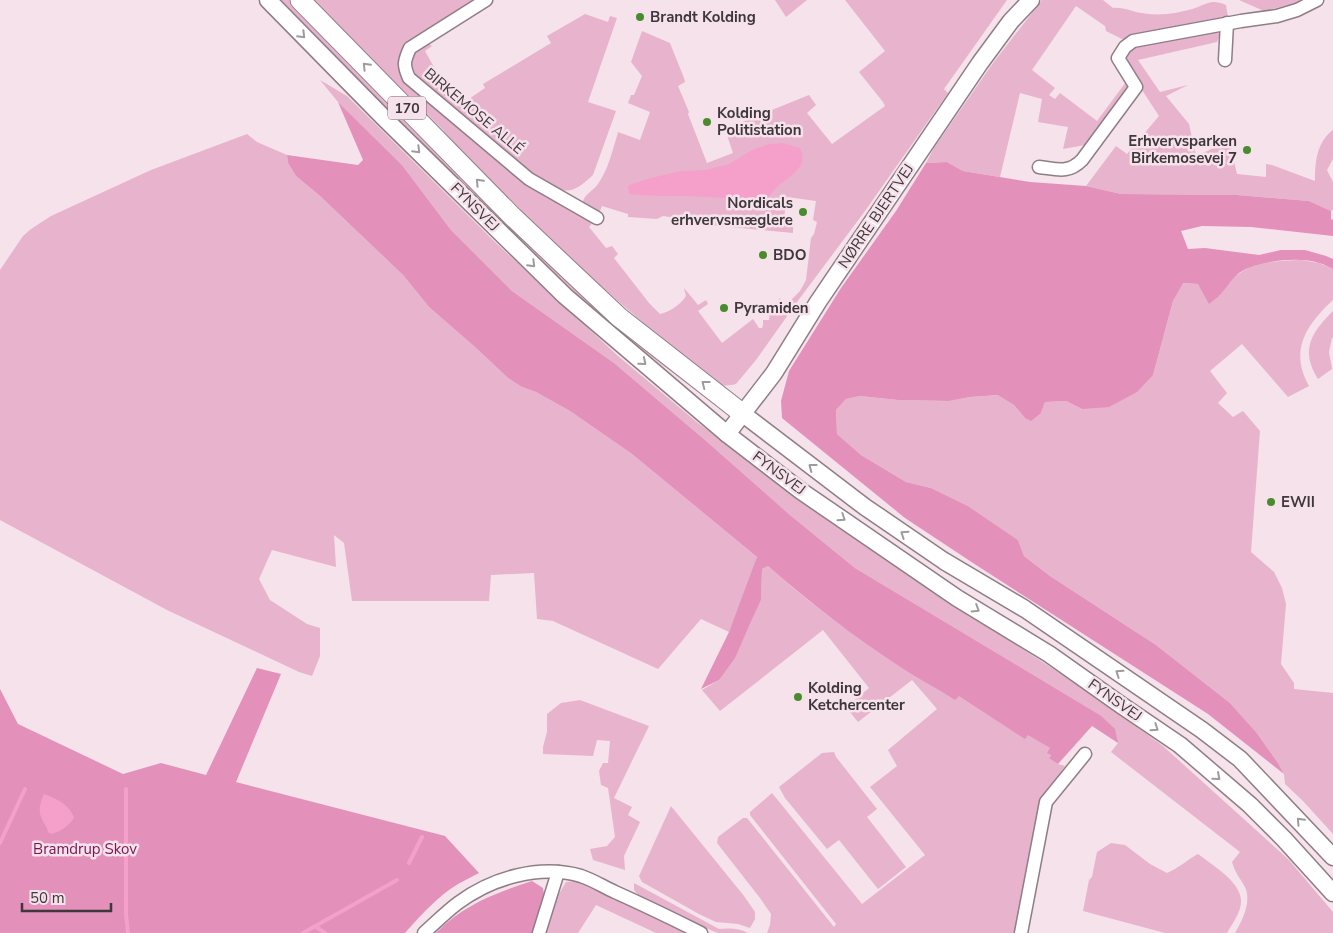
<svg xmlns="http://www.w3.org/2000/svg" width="1333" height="933" viewBox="0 0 1333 933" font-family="'Nunito Sans',sans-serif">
<rect width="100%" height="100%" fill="#f5e2eb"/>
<g fill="#e8b3cd">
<polygon points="279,0 289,0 351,64 489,206 712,401 710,401 617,331 528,254"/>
<path d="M310 0H478L402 50 398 62 401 76 492 154 593 222 589 227 606 248 612 246 618 254 614 258 649 303 660 314C670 312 681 304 686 296L684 288 698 305 706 300 708 304 698 311 722 343 753 319 759 328H762L763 325V320H769L770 311H777L779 298 786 305 800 291 806 280 811 238 814 234 817 222 813 220 816 201 787 197 783 225 793 227V233L689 223V220L663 216 657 219 628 217V214L602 206 599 213 585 205 583 201C586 193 593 191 598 184 608 170 612 152 617 136L618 132 640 140 650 112 628 103 631 95H634L642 76 631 62 642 31 670 43 684 78 685 82 678 86 689 112 688 114 707 163 733 153 725 129 809 95 816 105 807 113 832 144 885 106 883 102 859 72 885 51 845 0H1007L944 89 948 93 865 211 800 298 756 360 736 384 731 385 720 386 664 343 640 320 566 256 471 164 443 130 383 70 380 72Z"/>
<polygon points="775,0 807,0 786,17"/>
<path d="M1042 0H1103L1113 8C1122 7 1128 10 1136 12 1149 15 1162 15 1175 13 1182 11 1191 10 1198 7 1211 2 1213 0 1226 5L1228 18 1124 40 1106 31 1105 26 1076 6 1032 70 1055 88 1049 95 1055 99 1060 93 1097 121 1126 82 1129 87 1085 145 1063 149 1068 127 1038 122 1042 99 1020 93 1000 177 963 171 947 162 926 163 934 148 993 63Z"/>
<polygon points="1239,0 1301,0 1296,3 1264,11"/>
<path d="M585 14 608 22 610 16 617 18 588 102 616 111 593 175C570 197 563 193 537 179L414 76C406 58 412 53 428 43L432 46 425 51 449 94 460 105 485 88 483 84 551 43 547 36Z"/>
<path d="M1219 30 1221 33 1217 42 1138 60 1160 92 1188 85 1166 96 1189 124 1196 156 1229 141 1237 174 1266 177V164L1272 165 1315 181C1315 161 1317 142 1333 130V159L1327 170 1333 182V210L1331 211 1309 201 1237 195 1121 194 1086 186 1116 146 1127 154 1159 116 1142 90 1129 64 1127 58 1128 51 1136 45Z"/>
<path d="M320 80 347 96 495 242 618 356 698 423 797 496 903 571 1090 693 1163 746 1289 860 1333 912V933H1235C1242 921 1252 902 1245 887 1240 878 1235 873 1232 862L1240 852 1111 752 1118 743 1100 715 855 568 790 515 705 440 614 363 512 291 451 230 402 165 338 102Z"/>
<polygon points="247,134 257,142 287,155 288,163 296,176 320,196 403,275 429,307 475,347 508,378 522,387 536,392 570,411 632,454 757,557 748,586 729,632 701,619 658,669 553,621 537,619 534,573 491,575 489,601 352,601 344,543 334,535 336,567 272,550 259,579 270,600 307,624 320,628 320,656 312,676 299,672 167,610 0,520 0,270 23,236 31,229 51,216 151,170"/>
<path d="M1301 260 1319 263 1333 269V300C1306 325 1289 351 1309 386L1288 397 1242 344 1210 371 1227 393 1218 403 1233 417 1243 411 1260 431 1251 552 1274 572 1282 588 1286 604 1281 664 1294 683V689L1333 693V834L1303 801 1285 784 1284 774 1278 763 1256 732 1230 703 1156 645 1050 576 1024 556 1018 540 968 506 931 488 906 482 861 455 837 434 836 410 846 399 860 396 898 400 949 401 970 397 999 395 1014 405 1025 418 1041 413 1045 402 1066 401 1082 409 1153 375 1173 301 1182 283 1198 284 1219 296C1225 288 1231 278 1240 273 1257 261 1282 261 1301 260Z"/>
<path d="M1333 311V337L1332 338 1329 352 1332 369 1318 379C1300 350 1311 333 1333 311Z"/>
<path d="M768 566C824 617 889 660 954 699L959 695 1025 738 1028 734 1050 748 1051 755 1049 757 1058 764 1065 766 1040 801 1017 933H767L770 925 771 914 760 898 717 843 718 837 743 818H747L834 927 836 924 750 815V812L772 793 862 904 925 855 870 787 897 766 888 750 937 709 912 680 858 722 846 707 869 688 823 630 720 711 702 690 719 680 761 600 762 569Z"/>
<polygon points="580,700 649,726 614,798 632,807 628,815 640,822 624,856 625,870 593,860 590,849 607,846 615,837 608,788 601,785 599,771 603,763 608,763 610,741 597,740 593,756 543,754 543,747 547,732 547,714 561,703"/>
<polygon points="834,752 836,757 877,809 867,817 906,867 878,889 839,840 827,849 785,798 779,787 822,753"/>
<polygon points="671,806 744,896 755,912 755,919 750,928 738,924 716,922 699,914 642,882 639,876"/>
<path d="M1111 843 1125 845 1150 864 1167 873C1179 868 1187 860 1198 854 1212 865 1240 881 1241 900 1242 911 1232 924 1227 933H1165L1083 911 1089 880 1092 877 1097 852Z"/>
<polygon points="575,881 596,889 685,933 656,933 596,905 578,933 544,933 556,899 566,882"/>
<path d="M634 883 719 929C729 928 739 928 748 933H718L691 922 639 896 634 890Z"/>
</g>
<g fill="#e390bb">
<path d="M338 102 402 165 451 230 512 291 614 363 705 440 790 515 855 568 1100 715 1115 729 1118 743 1092 726 1058 764 1049 758 1051 755 1047 753 1050 748 1028 735 1025 739 959 696 955 700C936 688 917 678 899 666 853 636 809 602 768 566L762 569 761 600 752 619 735 658 719 680 701 689 729 632 757 557 632 454 570 411 536 392 522 387 508 378 475 347 429 307 403 275 320 196 296 176 288 163 287 155 358 165 363 160Z"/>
<path d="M947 162 963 171 1030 182 1086 186 1121 194 1237 195 1309 201 1331 211V219L1333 220V236L1251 227 1202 226 1181 231 1188 249 1205 248 1259 255 1281 250H1305L1326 256 1333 259V269C1328 267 1324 264 1319 263 1299 256 1256 261 1239 273 1231 279 1226 289 1219 296 1216 299 1212 301 1209 304L1198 284 1183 283 1173 301 1153 375 1137 392 1109 407 1082 409 1066 401 1045 402 1041 413 1031 421 1025 418 1014 405 998 395 970 397 949 401 898 400 860 396 846 399 836 410 837 434 861 455 906 482 931 488 968 506 1018 540 1024 556 1050 576 1156 645 1230 703 1256 732 1278 763 1284 774 1208 714 973 563 905 518 782 418 781 401 789 371 841 288 896 211 926 163Z"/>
<path d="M257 668 281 674 236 782 445 836 479 873C472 877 465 880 458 884 437 897 421 915 405 933H0V689L18 724 123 774 161 763 206 775Z"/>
<path d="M532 881 543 888 545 900 535 933H436C463 905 496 893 532 881Z"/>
</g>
<g fill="#f4a0cb">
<path d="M783 143 800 148C810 168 787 177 777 187 773 191 770 196 766 200 740 199 714 197 687 196 668 196 648 196 629 194L628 187 629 185 651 178 681 171 706 170 729 164 752 150 769 144Z"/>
<path d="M44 794C56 798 71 806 74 818 67 827 62 831 51 834L48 832C47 826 43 823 41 817 38 810 41 800 44 794Z"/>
</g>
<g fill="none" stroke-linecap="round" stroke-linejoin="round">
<g stroke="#f4a0cb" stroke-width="4">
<polyline points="126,789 126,914 128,933"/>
<polyline points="0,843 25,789"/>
<polyline points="409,863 422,837"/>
<polyline points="315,926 325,933"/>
<polyline points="303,933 397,880"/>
</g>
<g stroke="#8f7e86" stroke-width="15">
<g id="minor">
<path d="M486 0 410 48C404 61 403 65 409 78L529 179 597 218"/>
<polyline points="1225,60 1227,23"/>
<path d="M1039 167C1057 169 1068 174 1082 160L1136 87 1118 58 1125 47 1133 41 1241 21 1277 16 1297 10 1317 0"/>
<path d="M424 933C435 923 446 912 458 903 492 878 539 864 581 876 593 880 604 887 615 892 644 905 673 919 701 933"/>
<polyline points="539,933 558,872"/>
<polyline points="1021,933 1046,802 1085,754"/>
</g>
</g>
<g stroke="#8f7e86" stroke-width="19">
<g id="major">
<polyline points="268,0 383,117 565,296 727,434 801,491 957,598 1049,654 1121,705 1180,745 1250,805 1284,839 1333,893"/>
<polyline points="743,414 865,507 944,561 1025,609 1202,730 1240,759 1333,857"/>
<polyline points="727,434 774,373 818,302 980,63 1011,21 1031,0"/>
</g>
</g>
<g stroke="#8f7e86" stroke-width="21">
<polyline id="highway" points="300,0 513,217 586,286 619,317 743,414"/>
</g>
<use href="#minor" stroke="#fff" stroke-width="12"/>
<use href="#major" stroke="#fff" stroke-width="16"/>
<use href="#highway" stroke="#fff" stroke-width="19"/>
</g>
<defs><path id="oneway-chevron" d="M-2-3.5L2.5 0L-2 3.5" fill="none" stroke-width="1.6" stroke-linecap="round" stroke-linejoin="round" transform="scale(1.25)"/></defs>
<g stroke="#9e9b9d">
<use href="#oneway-chevron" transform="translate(302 35) rotate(45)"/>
<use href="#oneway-chevron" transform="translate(366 66) rotate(-134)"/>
<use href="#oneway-chevron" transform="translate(417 150) rotate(45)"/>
<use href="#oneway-chevron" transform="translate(479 182) rotate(-134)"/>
<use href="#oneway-chevron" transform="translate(532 264) rotate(45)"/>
<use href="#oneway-chevron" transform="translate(643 362) rotate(40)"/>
<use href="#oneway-chevron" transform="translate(705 384) rotate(-142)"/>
<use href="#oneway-chevron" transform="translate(812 467) rotate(-143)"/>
<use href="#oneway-chevron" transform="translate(842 518) rotate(34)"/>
<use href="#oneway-chevron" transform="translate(904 534) rotate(-146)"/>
<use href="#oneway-chevron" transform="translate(976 609) rotate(32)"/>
<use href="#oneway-chevron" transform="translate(1119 673) rotate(-146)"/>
<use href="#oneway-chevron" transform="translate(1155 728) rotate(34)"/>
<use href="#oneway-chevron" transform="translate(1217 777) rotate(41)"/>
<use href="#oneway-chevron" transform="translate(1300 821) rotate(-133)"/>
</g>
<g fill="#498b2d" stroke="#f5e2eb" stroke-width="2">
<circle cx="640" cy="17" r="5"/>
<circle cx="707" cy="122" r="5"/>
<circle cx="1247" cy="150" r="5"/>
<circle cx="803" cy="212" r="5"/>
<circle cx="763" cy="255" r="5"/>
<circle cx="724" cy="308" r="5"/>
<circle cx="1271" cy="502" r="5"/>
<circle cx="798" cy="697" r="5"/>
</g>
<g text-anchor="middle" stroke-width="5" stroke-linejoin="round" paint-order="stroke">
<rect fill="#f5e2eb" stroke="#756a70" stroke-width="1" x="388" y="96.5" width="38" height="23" rx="4"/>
<g font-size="14" font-weight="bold" fill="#3e373b">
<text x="407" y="113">170</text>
</g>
<g font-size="15" font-weight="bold" fill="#3e373b" stroke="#f5e2eb" text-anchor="start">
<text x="650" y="22">Brandt Kolding</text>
<text x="717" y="118">Kolding<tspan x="717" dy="17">Politistation</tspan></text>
<text x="1237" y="146" text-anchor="end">Erhvervsparken<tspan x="1237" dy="17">Birkemosevej 7</tspan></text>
<text x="793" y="208" text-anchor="end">Nordicals<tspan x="793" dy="17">erhvervsmæglere</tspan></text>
<text x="773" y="260">BDO</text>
<text x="734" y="313">Pyramiden</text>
<text x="1281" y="507">EWII</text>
<text x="808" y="693">Kolding<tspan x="808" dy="17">Ketchercenter</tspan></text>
</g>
<g font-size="15" fill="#3e373b" stroke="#f5e2eb">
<text transform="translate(474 111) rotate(40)" y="5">BIRKEMOSE ALLÉ</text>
<text transform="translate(475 207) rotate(45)" y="5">FYNSVEJ</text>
<text transform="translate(876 216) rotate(-56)" y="5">NØRRE BJERTVEJ</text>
<text transform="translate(779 473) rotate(37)" y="5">FYNSVEJ</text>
<text transform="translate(1115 700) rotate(35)" y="5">FYNSVEJ</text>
</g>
<g font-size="15" fill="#771652" stroke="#f5e2eb">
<text x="85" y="854">Bramdrup Skov</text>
</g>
</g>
<path d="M22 903v8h89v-8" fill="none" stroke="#3e373b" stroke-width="2.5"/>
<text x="30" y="903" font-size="15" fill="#3e373b" stroke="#f5e2eb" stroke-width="4" paint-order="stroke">50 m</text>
</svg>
